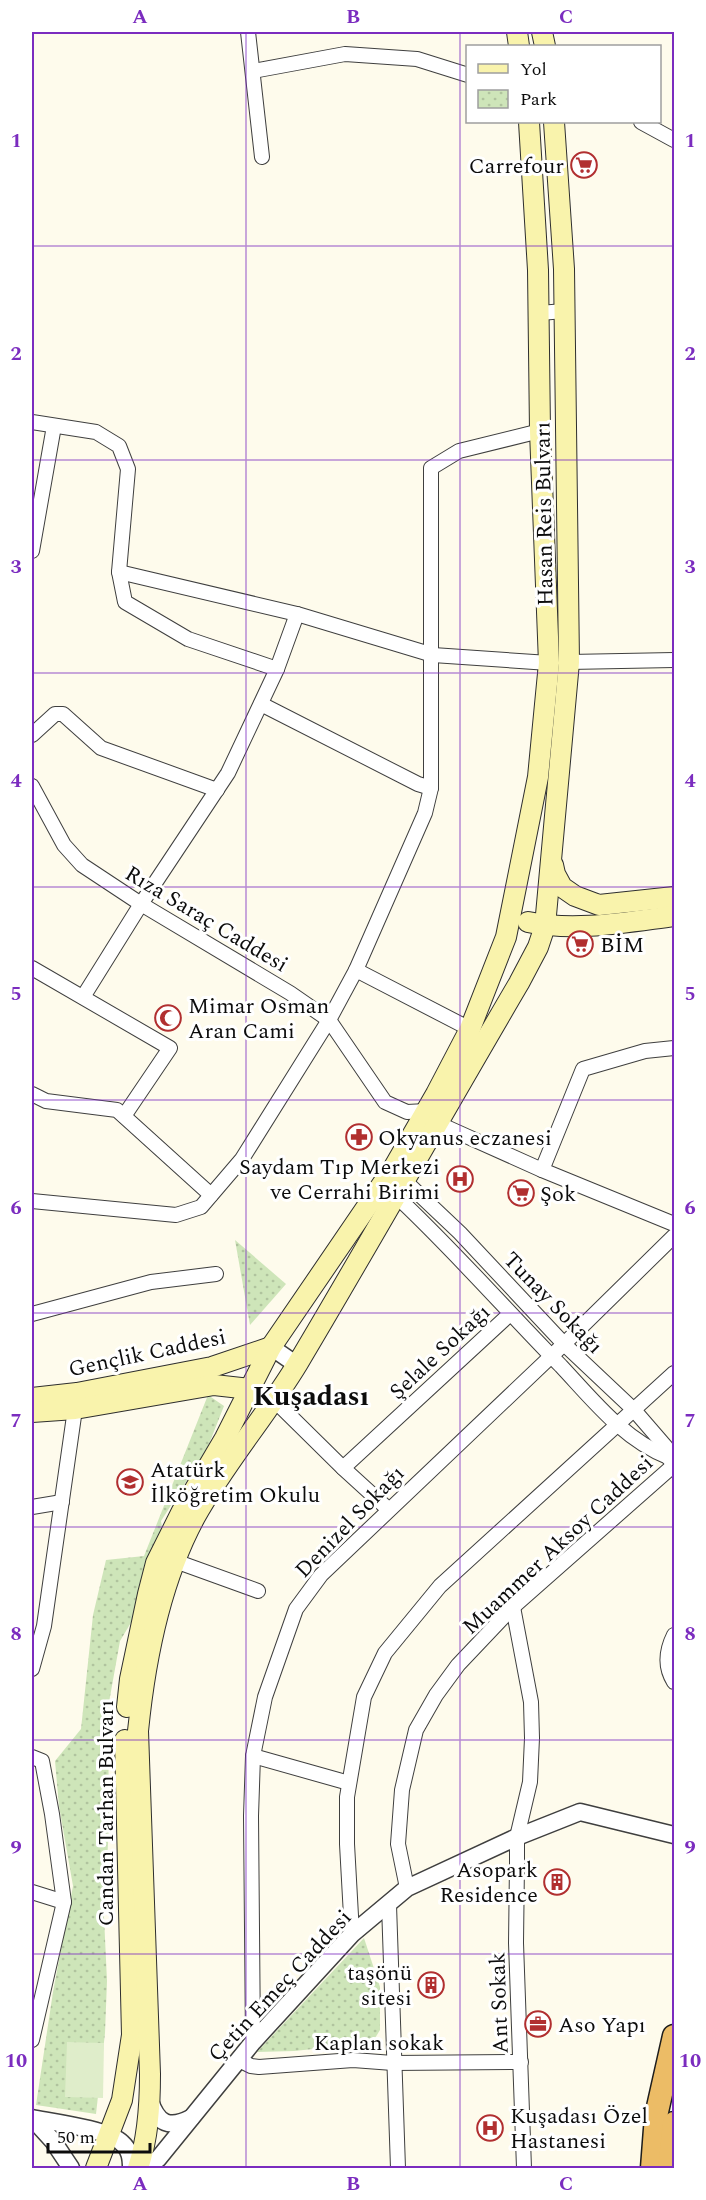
<svg xmlns="http://www.w3.org/2000/svg" width="706" height="2200" viewBox="0 0 706 2200" font-family="Spectral,serif">
<defs>
<pattern id="park-dots" width="8" height="8" patternUnits="userSpaceOnUse" patternTransform="scale(1.5)"><rect width="8" height="8" fill="#cee5b9"/><path d="M2 2h.1M6 6h.1" fill="none" stroke="#b0c39e" stroke-width="1.8" stroke-linecap="round"/></pattern>
</defs>
<rect width="100%" height="100%" fill="#fefbec"/>
<g fill="url(#park-dots)">
<polygon points="235,1240 286,1284 250,1325"/>
<polygon points="208,1395 224,1406 207,1449 161,1521 165,1545 148,1594 120,1641 108,1708 109,1825 104,1917 107,1981 105,2033 96,2114 36,2105 53,1992 73,1886 59,1806 55,1761 81,1729 93,1615 106,1560 144,1556"/>
<polygon points="364,1938 380,1987 380,2030 372,2043 294,2051 257,2052"/>
</g>
<polygon fill="#dfedca" points="67,2042 104,2043 103,2098 65,2097"/>
<g fill="none" stroke-linecap="round" stroke-linejoin="round">
<g stroke="#3f3f3f" stroke-width="16">
<g id="minor">
<polyline points="248,32 262,157"/>
<polyline points="253,71 345,54 417,59 468,75"/>
<polyline points="641,122 674,140"/>
<polyline points="540,313 564,311"/>
<polyline points="32,422 96,432 119,446 128,469 119,572 125,602 188,639 277,669"/>
<polyline points="32,551 54,426"/>
<polyline points="119,572 297,614 433,655 549,663"/>
<polyline points="569,662 674,660"/>
<polyline points="261,704 418,784 431,788"/>
<polyline points="32,735 55,714 63,714 101,748 217,790"/>
<polyline points="32,786 64,845 82,865 141,904 290,993 329,1020 385,1102 407,1112 426,1111"/>
<polyline points="32,968 170,1048 124,1116"/>
<polyline points="356,970 470,1029"/>
<polyline points="83,997 141,904 228,773 277,669 297,614"/>
<polyline points="32,1094 46,1101 117,1110 211,1195"/>
<polyline points="437,1123 542,1170 674,1224"/>
<polyline points="542,1170 583,1069 645,1051 674,1048"/>
<polyline points="404,1180 460,1233 564,1344 634,1410 666,1447 668,1457 674,1465"/>
<path d="M395 1195C453 1249 505 1309 561 1366 592 1399 624 1440 668 1457"/>
<polyline points="32,1201 176,1215 201,1207 242,1159 329,1020 356,970 425,813 431,788 431,468 459,451 540,431"/>
<polyline points="32,1314 151,1282 216,1274"/>
<polyline points="274,1400 343,1468 388,1509"/>
<polyline points="343,1468 510,1314"/>
<polyline points="32,1507 62,1502"/>
<polyline points="175,1561 258,1591"/>
<polyline points="513,1607 531,1702 532,1738 530,1782 517,1837 517,1863 516,1943 524,2168"/>
<path d="M674 1635C666 1651 664 1666 674 1682"/>
<polyline points="32,1669 44,1626 75,1409"/>
<polyline points="253,1756 349,1783"/>
<polyline points="32,1757 42,1761 52,1814 64,1902 32,2040"/>
<polyline points="407,1888 398,1844 402,1790 416,1730 436,1695 458,1665 513,1607 674,1465"/>
<polyline points="32,1892 64,1902"/>
<polyline points="389,1905 398,2168"/>
<polyline points="352,1934 347,1844 347,1797 364,1697 385,1653 440,1586 674,1373"/>
<polyline points="253,2042 251,1816 253,1756 265,1697 296,1609 321,1575 564,1344 674,1236"/>
<polyline points="239,2060 251,2066 259,2067 353,2060 393,2063 521,2062"/>
</g>
</g>
<g stroke="#3f3f3f" stroke-width="19">
<g id="tertiary">
<polyline points="271,1347 297,1365"/>
<path d="M150 2101C158 2124 169 2129 191 2118"/>
<path d="M32 2118C52 2122 108 2129 122 2143 130 2150 131 2158 131 2168"/>
<polyline points="33,2119 53,2141 71,2168"/>
<polyline points="142,2168 158,2159 253,2042 352,1934 407,1888 517,1837 580,1812 674,1835"/>
</g>
</g>
<g stroke="#2e2e2e" stroke-width="22">
<g id="secondary">
<polyline points="517,32 519,46"/>
<polyline points="542,32 545,46"/>
<polyline points="553,865 555,874 562,887 575,896 599,905 674,897"/>
<path d="M528 922C575 932 627 922 674 916"/>
<polyline points="32,1398 77,1393 212,1367 271,1347"/>
<polyline points="32,1412 75,1409 214,1385 250,1389"/>
<polyline points="127,1707 130,1679 148,1594 156,1563 182,1511 225,1438 271,1347 394,1167 436,1094 470,1029 506,937 538,777 549,663 540,431 538,270 529,122"/>
<polyline points="96,2168 122,2100 132,2035 125,1740"/>
<path d="M138 2168C148 2138 150 2107 150 2074L138 1731C145 1660 161 1580 195 1517 225 1463 266 1416 298 1363 373 1237 445 1109 519 983L538 947 545 926 569 662 564 269 554 122"/>
</g>
</g>
<g stroke="#1d1d1d" stroke-width="25">
<g id="trunk">
<polyline points="652,2168 656,2116 674,2036"/>
<polyline points="669,2168 674,2123"/>
</g>
</g>
<use href="#minor" stroke="#fff" stroke-width="14"/>
<use href="#tertiary" stroke="#fff" stroke-width="16"/>
<use href="#secondary" stroke="#f9f3ac" stroke-width="20"/>
<use href="#trunk" stroke="#ecbc66" stroke-width="22"/>
</g>
<path fill="none" stroke="#7b2cbf" stroke-width="1.5" stroke-opacity="0.55" d="M246 32V2168M460 32V2168M32 246H674M32 460H674M32 673H674M32 887H674M32 1100H674M32 1313H674M32 1527H674M32 1740H674M32 1954H674"/>
<defs>
<g id="supermarket-ring" transform="scale(1.35)"><circle r="9.5" fill="#fff" stroke="#b12f30" stroke-width="1.5"/><path d="M-6-5.5h2.5l.6 2H6L4.5 2H-2.5L-4.4-4H-6ZM-1.5 3.2a1.3 1.3 0 1 0 .1 0ZM3 3.2a1.3 1.3 0 1 0 .1 0Z" fill="#b12f30"/></g>
<g id="mosque-ring" transform="scale(1.35)"><circle r="9.5" fill="#fff" stroke="#b12f30" stroke-width="1.5"/><path d="M3.5-4.9A6 6 0 1 0 3.5 4.9A5 5 0 1 1 3.5-4.9Z" fill="#b12f30"/></g>
<g id="pharmacy-ring" transform="scale(1.35)"><circle r="9.5" fill="#fff" stroke="#b12f30" stroke-width="1.5"/><path d="M-2-6h4v4h4v4h-4v4h-4v-4h-4v-4h4Z" fill="#b12f30"/></g>
<g id="hospital-ring" transform="scale(1.35)"><circle r="9.5" fill="#fff" stroke="#b12f30" stroke-width="1.5"/><path d="M-5-5h3v3.5h4V-5h3V5h-3V1.5h-4V5h-3Z" fill="#b12f30"/></g>
<g id="school-ring" transform="scale(1.35)"><circle r="9.5" fill="#fff" stroke="#b12f30" stroke-width="1.5"/><path d="M0-5L7-2L0 1L-7-2ZM-4 1L0 2.5L4 1V4Q0 6-4 4Z" fill="#b12f30"/></g>
<g id="building-ring" transform="scale(1.35)"><circle r="9.5" fill="#fff" stroke="#b12f30" stroke-width="1.5"/><path d="M-4-6H4V6H1V3H-1V6H-4ZM-2.5-4.3h1.7v1.8h-1.7ZM.8-4.3h1.7v1.8H.8ZM-2.5-1h1.7V.8h-1.7ZM.8-1h1.7V.8H.8Z" fill="#b12f30"/></g>
<g id="office-ring" transform="scale(1.35)"><circle r="9.5" fill="#fff" stroke="#b12f30" stroke-width="1.5"/><path d="M-6-3h4V-5.5h4V-3h4V5H-6ZM-1-4.5V-3h2v-1.5ZM-6 0V1H6V0Z" fill="#b12f30"/></g>
</defs>
<g fill-rule="evenodd">
<use href="#supermarket-ring" x="584" y="165"/>
<use href="#supermarket-ring" x="580" y="944"/>
<use href="#mosque-ring" x="168" y="1018"/>
<use href="#pharmacy-ring" x="359" y="1137"/>
<use href="#hospital-ring" x="460" y="1179"/>
<use href="#supermarket-ring" x="521" y="1193"/>
<use href="#school-ring" x="130" y="1482"/>
<use href="#building-ring" x="557" y="1882"/>
<use href="#building-ring" x="431" y="1985"/>
<use href="#office-ring" x="538" y="2024"/>
<use href="#hospital-ring" x="490" y="2128"/>
</g>
<g text-anchor="middle" stroke-width="6" stroke-linejoin="round" paint-order="stroke">
<g font-size="22" fill="#0c0c0c" stroke="#fff" text-anchor="start">
<text x="564" y="173" text-anchor="end">Carrefour</text>
<text x="600" y="952">BİM</text>
<text x="188" y="1013">Mimar Osman<tspan x="188" dy="25">Aran Cami</tspan></text>
<text x="378" y="1145">Okyanus eczanesi</text>
<text x="440" y="1174" text-anchor="end">Saydam Tıp Merkezi<tspan x="440" dy="25">ve Cerrahi Birimi</tspan></text>
<text x="540" y="1201">Şok</text>
<text x="150" y="1477">Atatürk<tspan x="150" dy="25">İlköğretim Okulu</tspan></text>
<text x="538" y="1877" text-anchor="end">Asopark<tspan x="538" dy="25">Residence</tspan></text>
<text x="412" y="1980" text-anchor="end">taşönü<tspan x="412" dy="25">sitesi</tspan></text>
<text x="558" y="2032">Aso Yapı</text>
<text x="510" y="2123">Kuşadası Özel<tspan x="510" dy="25">Hastanesi</tspan></text>
</g>
<g font-size="22" fill="#0c0c0c" stroke="#fff">
<text transform="translate(543 514) rotate(-91)" y="8">Hasan Reis Bulvarı</text>
<text transform="translate(207 918) rotate(31)" y="8">Rıza Saraç Caddesi</text>
<text transform="translate(554 1302) rotate(46)" y="8">Tunay Sokağı</text>
<text transform="translate(439 1351) rotate(-43)" y="8">Şelale Sokağı</text>
<text transform="translate(147 1352) rotate(-12)" y="8">Gençlik Caddesi</text>
<text transform="translate(349 1521) rotate(-46)" y="8">Denizel Sokağı</text>
<text transform="translate(557 1544) rotate(-43)" y="8">Muammer Aksoy Caddesi</text>
<text transform="translate(105 1813) rotate(-90)" y="8">Candan Tarhan Bulvarı</text>
<text transform="translate(279 1985) rotate(-47)" y="8">Çetin Emeç Caddesi</text>
<text transform="translate(498 2003) rotate(-92)" y="8">Ant Sokak</text>
<text x="379" y="2050">Kaplan sokak</text>
</g>
<g font-size="28" font-weight="bold" fill="#0c0c0c" stroke="#fff">
<text x="311" y="1405">Kuşadası</text>
</g>
</g>
<rect width="706" height="2200" fill="none" stroke="#ffffff" stroke-width="66"/>
<rect x="466" y="45" width="195" height="78" fill="#ffffff" stroke="#9e9e9e" stroke-width="1.5"/>
<rect x="478" y="64" width="30" height="9" fill="#f9f3ac" stroke="#9e9e9e" stroke-width="1.5"/>
<text x="520" y="75" font-size="18" fill="#0c0c0c">Yol</text>
<rect x="478" y="90" width="30" height="18" fill="url(#park-dots)" stroke="#9e9e9e" stroke-width="1.5"/>
<text x="520" y="105" font-size="18" fill="#0c0c0c">Park</text>
<path d="M48 2143v9h102v-9" fill="none" stroke="#0c0c0c" stroke-width="3"/>
<text x="57" y="2143" font-size="18" fill="#0c0c0c" stroke="#ffffff" stroke-width="4.5" paint-order="stroke">50 m</text>
<rect x="33" y="33" width="640" height="2134" fill="none" stroke="#7b2cbf" stroke-width="2"/>
<g font-size="20" text-anchor="middle" font-weight="bold" fill="#7b2cbf">
<text x="140" y="23">A</text>
<text x="353" y="23">B</text>
<text x="566" y="23">C</text>
<text x="16" y="147">1</text>
<text x="690" y="147">1</text>
<text x="16" y="360">2</text>
<text x="690" y="360">2</text>
<text x="16" y="573">3</text>
<text x="690" y="573">3</text>
<text x="16" y="787">4</text>
<text x="690" y="787">4</text>
<text x="16" y="1000">5</text>
<text x="690" y="1000">5</text>
<text x="16" y="1214">6</text>
<text x="690" y="1214">6</text>
<text x="16" y="1427">7</text>
<text x="690" y="1427">7</text>
<text x="16" y="1640">8</text>
<text x="690" y="1640">8</text>
<text x="16" y="1854">9</text>
<text x="690" y="1854">9</text>
<text x="16" y="2067">10</text>
<text x="690" y="2067">10</text>
<text x="140" y="2190">A</text>
<text x="353" y="2190">B</text>
<text x="566" y="2190">C</text>
</g>
</svg>
